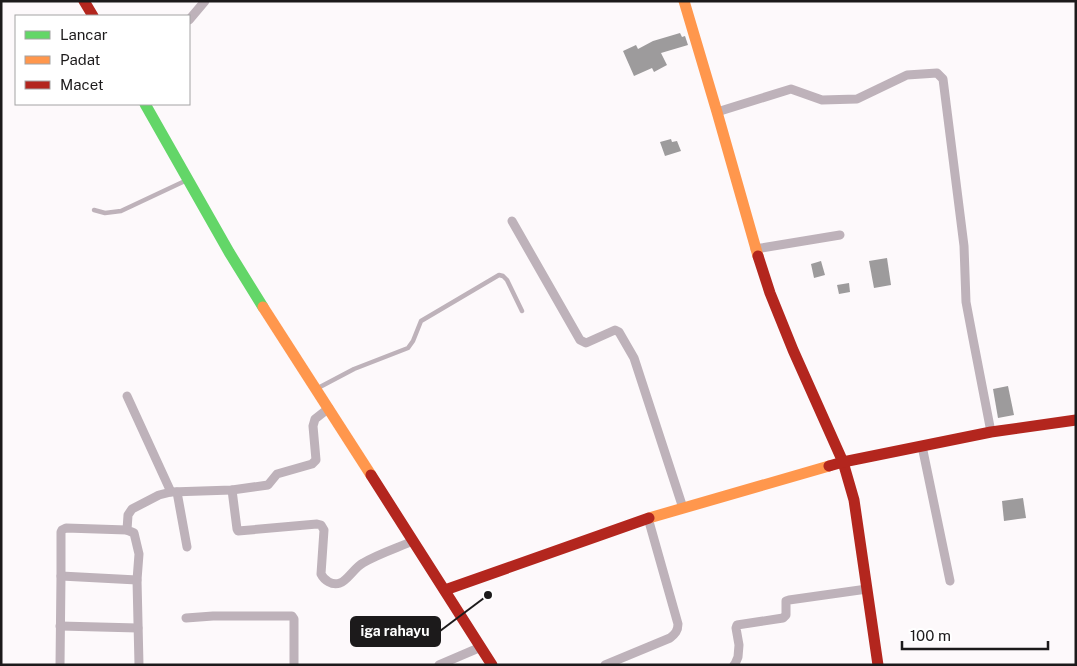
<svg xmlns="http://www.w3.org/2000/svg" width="1077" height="666" viewBox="0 0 1077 666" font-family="'Public Sans',sans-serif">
<rect width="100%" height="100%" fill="#fdf9fb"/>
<g fill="#9d9b9c">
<polygon points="680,33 682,37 685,36 688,45 661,53 667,65 654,72 652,68 634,76 623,51 636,45 638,49 653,41"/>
<polygon points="671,139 672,142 677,141 681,151 665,156 660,142"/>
<polygon points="887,258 891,285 874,288 869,261"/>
<polygon points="821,261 825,275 814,278 811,264"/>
<polygon points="849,283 850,292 839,294 837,285"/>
<polygon points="1008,386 1014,415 998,418 993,389"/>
<polygon points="1023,498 1026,518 1004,521 1002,501"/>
</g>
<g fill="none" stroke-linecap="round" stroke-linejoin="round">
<g stroke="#beb2ba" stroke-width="4.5">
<polyline points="94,210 105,213 121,211 187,180"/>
<polyline points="318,388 354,369 408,348 413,341 421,321 499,275 503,276 507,280 522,311"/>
</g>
<g stroke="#beb2ba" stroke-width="9">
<polyline points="189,20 205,1"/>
<polyline points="717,112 791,89 822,100 857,99 907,75 937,73 943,79 964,246 966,302 973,339 991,432"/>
<polyline points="512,221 580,340 586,343 615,330 619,332 634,358 683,508"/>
<polyline points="755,249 840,235"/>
<polyline points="127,396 171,492"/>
<polyline points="922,446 950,581"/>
<path d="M232 490 237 529 238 531 317 524 321 525 324 530 321 574C324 580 332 586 340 583 347 581 355 567 363 563 378 554 397 548 413 541"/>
<polyline points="177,492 187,547"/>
<polyline points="61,576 137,580"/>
<polyline points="186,618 213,616 292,616 294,619 294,665"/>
<polyline points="60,626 138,628"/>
<polyline points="60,665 61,576 61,532 62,530 66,528 127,530"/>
<polyline points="139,665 137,580 139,554 134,533 127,530 128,515 132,509 159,495 171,492 232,490 268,485 277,474 312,464 316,460 313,426 315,419 329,408"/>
<polyline points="439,665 481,647"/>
<path d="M605 665 670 638C675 634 678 631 678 624L648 518"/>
<polyline points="734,665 735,664 738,657 739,645 736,628 737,625 783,618 786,615 786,601 789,600 867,589"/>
</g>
<polyline stroke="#63d668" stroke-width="11" points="145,104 229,252 263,307"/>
<g stroke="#ff974d" stroke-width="11">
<polyline points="684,1 717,112 758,256"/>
<polyline points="263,307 371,475"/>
<polyline points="649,518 829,466"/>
</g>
<g stroke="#b3261e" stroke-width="11">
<polyline points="84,1 93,16"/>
<polyline points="758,256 770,293 793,350 843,462 854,500 878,665"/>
<polyline points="829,466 843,462 991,432 1076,420"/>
<polyline points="371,475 492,665"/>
<polyline points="445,590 649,518"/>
</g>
</g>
<path fill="none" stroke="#1c1a1b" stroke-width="2" d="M488 595L440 631"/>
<circle fill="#1c1a1b" stroke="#fff" stroke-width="2" cx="488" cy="595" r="5"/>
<rect fill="#1c1a1b" stroke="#1c1a1b" stroke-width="2" x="351" y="617" width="89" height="29" rx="5"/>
<g font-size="14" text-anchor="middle" font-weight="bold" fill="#fff">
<text x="395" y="636">iga rahayu</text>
</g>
<rect width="1077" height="666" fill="none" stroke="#1c1a1b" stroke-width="5"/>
<rect x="15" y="15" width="175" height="90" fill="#ffffff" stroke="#a4a3a4"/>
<rect x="25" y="31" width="25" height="8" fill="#63d668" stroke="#a4a3a4"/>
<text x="60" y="40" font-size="15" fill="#1c1a1b">Lancar</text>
<rect x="25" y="56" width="25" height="8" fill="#ff974d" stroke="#a4a3a4"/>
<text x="60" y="65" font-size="15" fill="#1c1a1b">Padat</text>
<rect x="25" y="81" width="25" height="8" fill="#b3261e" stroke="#a4a3a4"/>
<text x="60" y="90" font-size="15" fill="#1c1a1b">Macet</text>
<path d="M902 641v8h146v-8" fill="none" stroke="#1c1a1b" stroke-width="2.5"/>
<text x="910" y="641" font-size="15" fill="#1c1a1b" stroke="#ffffff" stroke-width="4" paint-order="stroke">100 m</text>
</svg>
